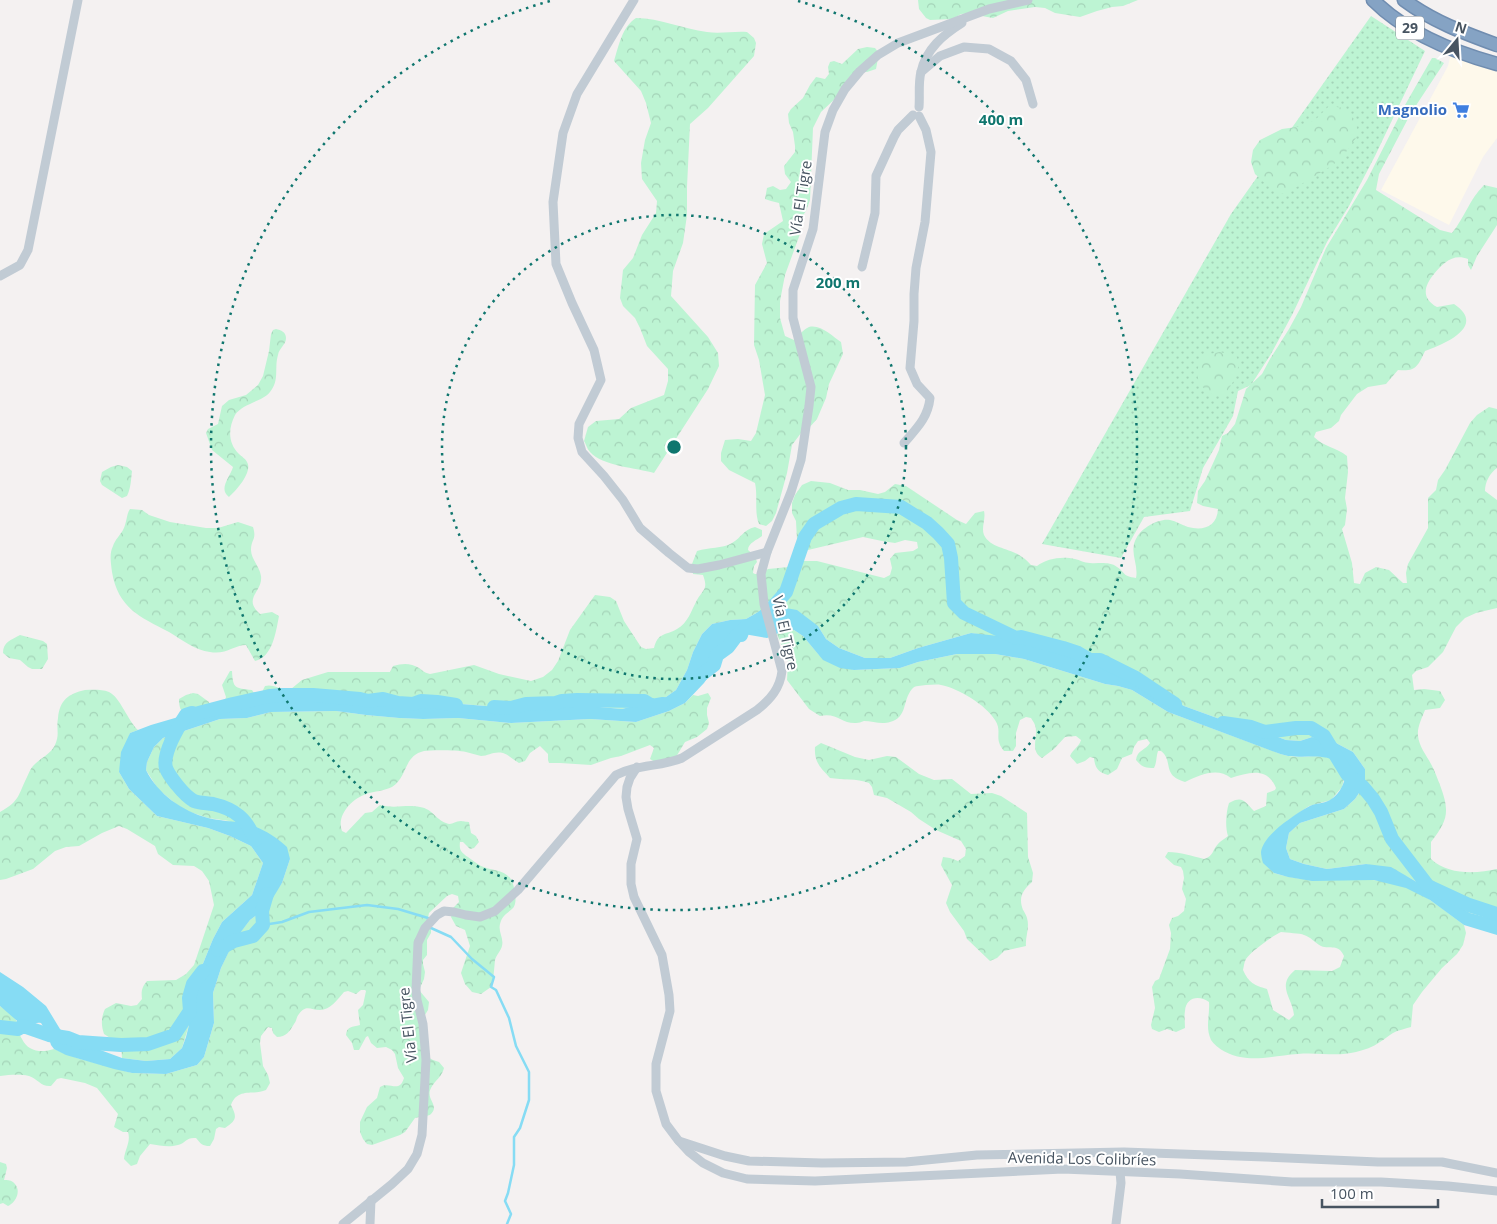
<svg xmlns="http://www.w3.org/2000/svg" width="1497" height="1224" viewBox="0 0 1497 1224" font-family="'Open Sans',sans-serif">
<defs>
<pattern id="grass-dots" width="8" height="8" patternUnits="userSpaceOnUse" patternTransform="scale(1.25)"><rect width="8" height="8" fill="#bdf4d3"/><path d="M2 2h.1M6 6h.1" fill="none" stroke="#a4d3b8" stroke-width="1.8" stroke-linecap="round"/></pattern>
<pattern id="forest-crowns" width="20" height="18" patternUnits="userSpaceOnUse" patternTransform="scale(1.25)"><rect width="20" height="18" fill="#bdf4d3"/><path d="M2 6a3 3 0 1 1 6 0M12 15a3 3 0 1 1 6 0" fill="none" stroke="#a4d3b8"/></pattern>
</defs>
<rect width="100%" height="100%" fill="#f4f1f1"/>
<polygon fill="#fef9eb" points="1452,49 1497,64 1497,138 1483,157 1449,225 1381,190 1448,66"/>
<polygon fill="url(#grass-dots)" points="1371,16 1425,51 1375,156 1349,206 1327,242 1292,315 1271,354 1251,385 1238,391 1233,416 1203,468 1190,511 1144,517 1121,558 1042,544 1231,214"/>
<g fill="url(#forest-crowns)" fill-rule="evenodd">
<polygon points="918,0 1138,0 1123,6 1112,7 1097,11 1080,17 1055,13 1045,8 1035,7 1008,11 993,18 982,16 973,13 961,14 953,19 930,20 926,18 919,9"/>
<path d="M636 18C660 18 683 29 707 32 720 34 734 31 747 32L754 38 756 43 754 56 708 108 690 124 687 187V215L683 243 673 271 671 296 708 337 718 353 719 366 708 389 654 473C637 468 602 466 590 452 587 449 586 444 584 441L588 427 596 421 619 419 631 408 664 395 668 381V369L647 346 640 328 635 318 623 306 620 298 623 270 633 258 642 235 656 213 657 201 642 179 641 163 645 140 651 123 646 103 641 91 614 61C619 45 622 27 636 18Z"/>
<path d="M867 47 875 48 879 53 876 69 867 72 859 71 838 96 821 112 813 128 810 200 806 211 799 221 800 234 785 275 780 301V318L785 336 794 340C798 336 804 329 809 327 821 324 833 337 841 342L843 354 829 384 826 398 817 419 808 429 801 433 792 445 787 473 776 513 772 521 766 526 759 524C754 512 758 497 755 483L729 470 721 461V453L725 440 738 439 751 441 756 433 765 395 759 360 754 345 755 285 767 263 762 244 764 234 783 221 779 203 771 201 765 199 767 188 773 186 780 190 786 189 791 182 785 174 784 166 795 152V146L793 132 789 123 788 114 791 109 803 98 810 85 816 77 825 79 829 74 828 67 830 62 834 61 842 64 858 49Z"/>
<path d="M1432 58H1435L1444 63 1411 113 1379 174 1376 190 1440 230 1452 233C1465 217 1469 200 1484 185L1497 188V225L1477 256 1471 270 1468 265V259C1453 253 1443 263 1434 274 1424 286 1421 298 1437 307L1454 304C1487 326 1445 344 1425 351 1418 366 1416 372 1398 370L1386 384 1368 387 1357 394 1341 415 1339 421 1331 428 1316 432 1314 437C1324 447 1336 447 1347 456L1348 472 1345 498 1347 509 1345 525 1342 529 1352 563 1354 583 1360 584 1365 573 1376 567 1389 570 1403 583H1407L1406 573 1408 564 1428 528V498L1436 490 1438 480 1445 470 1470 423 1477 415 1489 407 1497 409V468C1490 473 1485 482 1485 491L1497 500V608L1476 613 1465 618 1456 627 1443 652 1428 667 1416 671 1412 675 1414 690 1424 689 1440 691 1445 700 1440 708 1425 710C1422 718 1417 727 1418 736 1419 746 1426 755 1431 764 1435 771 1437 778 1440 785 1450 812 1448 820 1431 842V859C1448 875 1476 874 1497 869V920L1470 913 1408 877 1366 864 1327 869 1304 864 1290 859 1286 848 1289 833 1300 823 1344 809 1355 799 1365 784V769L1358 759 1353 752 1336 743 1312 737 1300 741 1286 740 1265 732 1239 726 1184 706 1090 660 1063 648 971 633 918 648 890 658H865L839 648 826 639 818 626 760 611 746 619 730 620 712 624 702 634 693 652 687 670 676 690 666 697 622 709 556 703 511 708 437 702 413 704 326 697 298 695 268 697 262 692 265 686C272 684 279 688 285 691L291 689 302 680 328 672H390L393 666C403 663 411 663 419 668 423 671 425 673 430 674L474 665 499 674 531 681 543 677 552 670 558 661 570 630 595 595 610 597 616 601 624 621 641 647 646 649 654 648C658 632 665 636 677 629 688 623 691 611 697 600 699 596 704 591 705 587 706 583 704 578 703 575L693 574 692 564 697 551C709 547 722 549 732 543 742 537 743 530 755 527L762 530V536C757 540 748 543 748 550L755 556 757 562 754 566 753 573 755 574H761L768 569 789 567 802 561H817L884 578 890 575 892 568 890 559 895 553 913 551 918 548 917 542 905 540 895 543 882 541 863 537 808 550 797 540 796 521 792 513V503L795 495 802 485 811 481 830 483 848 490H860L878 494 885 492 895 484 906 486 957 520 966 524 975 513 984 511C986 519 981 527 984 535 991 549 1011 548 1022 557 1026 559 1028 562 1031 565L1037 566C1047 558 1063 556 1075 559 1080 560 1084 563 1090 563 1098 564 1109 561 1117 567 1126 573 1122 576 1136 578 1139 564 1128 551 1137 537 1142 528 1159 518 1170 520 1176 521 1182 525 1188 527 1203 531 1217 527 1218 509L1203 506 1197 503 1198 491 1205 481 1219 450 1222 436 1228 433 1235 424 1246 389 1262 374 1270 359 1289 329 1301 307 1326 248 1367 180 1405 105Z"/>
<polygon points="1329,106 1344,108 1355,120 1357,128 1356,138 1346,152 1333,165 1285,194 1276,193 1255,174 1251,162 1253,150 1260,140 1282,129 1304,126 1316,119"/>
<path d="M276 329C281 330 286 332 286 338 286 345 279 348 278 355 274 368 280 380 270 392 262 402 243 403 235 415 228 429 228 443 239 454 241 456 246 459 247 462 253 472 236 491 229 497 218 489 230 477 233 467L212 450 206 433 208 429 218 424 222 406 229 400 246 395 258 385 263 376 269 351 271 334 273 330Z"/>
<path d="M1220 352 1236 356C1243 368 1232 385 1224 395L1215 396C1197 385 1193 380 1201 359L1209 354Z"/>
<path d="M118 465 127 467 132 471C131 479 131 488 127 496L122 498 102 485 100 481 102 472 111 467Z"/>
<path d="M130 509 142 510 149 515 170 522 206 528H218L238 522 253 527C257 540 251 539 251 550 251 559 260 567 261 576 263 592 242 598 260 614L272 612 279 616C276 631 273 657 255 661L246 645C234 645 226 655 210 652 195 650 182 640 169 632 140 617 118 608 112 572 111 563 109 554 113 546 115 540 120 535 123 530 127 523 126 515 130 509Z"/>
<path d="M788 629 794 630 803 636 819 655 854 670 900 668 918 662 957 654H995L1024 659 1105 684 1118 686 1132 690 1168 712 1273 751C1278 753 1283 755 1288 756 1314 759 1323 750 1347 767L1342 787 1331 800 1309 806 1287 821 1274 873C1308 884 1338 878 1373 880 1392 881 1415 889 1430 900 1442 908 1453 917 1464 925L1466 933 1463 945 1457 954 1442 968 1422 992 1413 1005 1411 1027C1405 1029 1398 1030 1393 1033 1388 1036 1385 1039 1380 1042 1373 1047 1364 1050 1356 1052 1337 1057 1317 1052 1298 1054 1279 1055 1259 1061 1240 1057 1231 1056 1216 1048 1211 1040 1205 1027 1210 1015 1209 1002 1199 995 1186 997 1185 1011 1184 1016 1185 1022 1185 1028L1176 1032 1167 1029 1159 1032 1152 1029 1151 1025 1155 1008 1152 987 1155 981 1159 979 1170 949 1171 933 1169 925 1172 918 1178 916 1184 911 1186 899 1182 889 1184 878 1183 871 1181 867 1174 865 1165 857 1168 852C1181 852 1192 856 1204 859 1214 856 1212 850 1218 844 1220 841 1225 839 1228 836 1225 827 1226 812 1229 803 1243 795 1245 802 1254 811L1266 806 1267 793 1275 790 1276 788C1267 766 1248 773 1231 778 1217 767 1200 775 1185 782 1161 775 1174 761 1161 751H1158C1156 757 1157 762 1154 768 1145 768 1142 767 1136 760 1137 750 1146 750 1150 743L1147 739 1138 741 1134 747 1132 754 1122 758 1117 769 1108 775C1098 772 1095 768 1094 758L1090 757 1085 761 1077 764 1070 756C1073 749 1079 747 1081 740L1076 736 1065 737 1054 749 1042 758C1029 751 1039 736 1035 725 1034 722 1032 720 1031 718L1026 717 1020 720 1016 733V746L1013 751H1004C993 738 1003 732 995 720 986 705 958 688 941 685 937 684 931 685 926 685 921 686 915 685 912 689 902 701 908 717 890 722 882 725 872 721 864 721 861 722 859 723 856 723 842 724 837 712 820 716L809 709 787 680 788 662 777 634ZM1281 932C1287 933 1300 933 1304 935 1311 937 1315 943 1321 946 1331 950 1338 943 1344 956L1340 967 1332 971 1295 970C1276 986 1292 997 1294 1015L1289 1020 1273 1010 1270 999 1267 989C1254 985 1249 983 1243 970 1244 966 1244 962 1246 959 1250 952 1274 935 1281 932Z"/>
<path d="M20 635 43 641 47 644 48 659 42 669H32L28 667 20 660 9 658 3 653C3 642 11 640 20 635Z"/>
<path d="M230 671H232C233 689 235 688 252 690L258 699 217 709 219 704 225 700 226 697 222 685Z"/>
<path d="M85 690C92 690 101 689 109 692 120 697 128 721 138 730L130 733 119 772 129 789 157 816 208 828 230 836 251 846 263 863 252 895 222 922 213 939 189 998V1025L182 1048 170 1059 146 1061 122 1058 121 1045 104 1034C101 1025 101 1018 105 1009L116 1003 131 1006 137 1005 142 999C141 991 142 987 147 981L176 980 186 974 194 965 214 905 209 881 202 871 194 866 173 865 158 854 155 846 127 829 119 826 102 833 79 846 66 847 55 851 33 869 6 879 0 880V812C20 801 18 795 27 777 29 773 30 769 33 766 40 758 50 755 55 745 60 734 56 729 58 718 60 700 68 694 85 690Z"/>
<path d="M193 693 198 694 209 702 210 710 186 715C180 711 179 706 179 699L186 695Z"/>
<path d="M708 693 711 698 707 708V715L709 723 707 729 697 737 685 742 676 757 655 762 650 759 654 748 650 745 621 756 611 758 591 765 560 763H549L548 760V754L540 746 530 753 525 761 519 763C514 760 509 755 503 753 493 751 489 756 481 756 476 755 471 753 466 752 457 750 432 750 424 751 403 756 408 777 392 787 384 791 375 791 366 794 352 799 336 815 342 831L346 833 365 813 372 812 380 805C396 809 406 804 420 807 433 809 435 819 446 823 452 826 454 821 461 821 461 821 468 822 469 822L471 833 476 836 479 842 474 848 470 849 463 842H460C459 850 461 852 468 857 472 860 476 863 481 866 491 871 509 869 513 884 515 891 518 904 512 909 506 914 502 916 500 924 498 932 504 938 502 946 501 951 496 955 495 960 494 969 494 978 491 987L481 994 472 992 465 984 461 973 470 946 465 930 456 926 451 917 453 908 459 902 458 896 452 894 447 896 429 913 428 918 431 928V933L427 940V955L423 960V964L425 972 424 979 419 990 429 1002 428 1010 420 1023 422 1054 433 1060 439 1062 444 1068C442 1077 435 1080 431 1088 425 1099 440 1105 431 1114 428 1117 420 1116 415 1118L405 1132 400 1135 372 1145 367 1144 363 1139 360 1132V1122L367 1107 377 1098 380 1087C390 1081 399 1094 404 1078L398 1068 395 1054 392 1050 386 1047 377 1048 371 1043 368 1036 366 1037 359 1050H354L352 1043 346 1035C347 1026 352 1027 360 1025L358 1010 363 1005 366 991 365 990H361L356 994 348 991 344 992C338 999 330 1010 320 1010 311 1010 306 1004 299 1014 296 1017 297 1021 294 1024 290 1031 286 1037 277 1037L273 1033 272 1028 268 1027 261 1036 260 1043 263 1066 268 1075 270 1083 266 1090C253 1096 238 1087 231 1105 237 1117 237 1120 225 1128L219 1127 216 1129 214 1139 210 1146C202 1146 201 1144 196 1138 186 1137 186 1143 178 1145 167 1148 160 1145 150 1144L140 1156 137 1164 131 1166 124 1159C125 1149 131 1142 128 1132H123L114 1127 118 1114 97 1088 85 1083 61 1078 57 1079 51 1086C41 1087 38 1079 29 1076 19 1074 10 1075 0 1076V1006C5 1010 12 1014 16 1020 19 1025 18 1033 22 1039 28 1052 42 1053 54 1049L77 1058 132 1073 166 1074 197 1065 204 1057 214 1023 213 993 221 968 227 955 234 941 242 930 250 920 262 911 282 883 290 859 229 821 208 818 187 811 176 804 158 789 146 770 147 762 154 747 163 738 220 719 247 718 271 712 336 711 366 715 399 718 423 719 458 718 511 723 590 719 636 722 669 711 685 703 693 695 698 696Z"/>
<path d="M821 743 855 757 869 760 887 756 896 757 919 774 934 780 952 779 971 794 992 793 1001 796 1027 813 1028 857 1033 873 1032 882C1023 890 1018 897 1023 910 1024 911 1027 917 1027 918 1030 928 1025 937 1026 946L1004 951 997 958 990 961 967 939 964 931 950 912 946 903 952 885 941 865 943 857 950 858 958 861 965 856 966 849 961 841 936 830 919 819 911 812 887 798 874 795 872 787 869 783C856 778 843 780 830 778 820 767 814 762 815 747Z"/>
<path d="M0 1162 6 1164 7 1168 4 1180C7 1180 10 1180 13 1182 22 1189 17 1202 8 1206L3 1203 0 1204Z"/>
</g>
<path fill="#86dcf4" d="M780 607 797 610 818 626 826 639 839 648 865 658H890L918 648 971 633 1016 638 1063 648 1125 673 1184 706 1239 726 1265 732 1286 740 1300 741 1312 737 1336 743 1353 752 1358 759 1365 769V784L1355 799 1344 809 1300 823 1289 833 1286 848 1290 859 1304 864 1327 869 1366 864 1391 867 1470 913 1497 920V935L1464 925 1430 900 1406 888 1374 880 1312 881 1288 877 1274 873 1263 863C1262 860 1261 855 1261 852 1263 835 1294 815 1308 807 1314 803 1323 804 1330 800 1341 794 1346 779 1347 768 1324 751 1314 759 1288 756 1283 755 1278 753 1272 751L1168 712 1132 690 1118 686 1105 684 1024 659 995 654H957L918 662 900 668 854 670 840 668 823 660 803 636 794 630 788 629 767 638 744 634 737 635 726 640 719 650 711 673 704 683 685 703 669 711 636 722 590 719 511 723 458 718 423 719 399 718 366 715 336 711 271 712 247 718 220 719 163 738 154 747 147 762 146 770C158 794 182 811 208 818 220 821 231 821 243 823 258 826 276 836 287 847L290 859 282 883 271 901 262 911 250 920 234 941 221 968 213 993 214 1023 204 1057 197 1065 166 1074 132 1073 114 1069 66 1055 54 1049 51 1045 48 1035 41 1023C35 1022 30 1025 23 1026L0 1006V972L23 987 46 1006 60 1029 68 1038 122 1058 146 1061 170 1059 182 1048 186 1037 189 1025V998L213 939 222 922 252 895 263 863 251 846 230 836 208 828 157 816 129 789 119 772 121 752 130 733 151 725 192 713 221 708 270 696 298 695 326 697 412 704 437 702 511 708 556 703 622 709 666 697 676 690 687 670 693 652 702 634 712 624 730 620 746 619 760 611Z"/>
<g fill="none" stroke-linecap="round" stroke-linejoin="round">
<g stroke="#86dcf4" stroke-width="2.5">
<polyline points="263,925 282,922 309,912 367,905 398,909 428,918 428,920"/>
<polyline points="430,925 431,928 451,937 472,959 494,977 491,987 496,990 509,1018 516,1046 529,1072 529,1100 520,1128 514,1137 514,1165 508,1193 505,1201 511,1214 507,1224"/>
</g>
<g stroke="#86dcf4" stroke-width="14">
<polyline points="701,675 714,665 717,655 728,647 737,635 741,635 743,629 756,623 767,614 786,592 805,537 814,524 841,508 856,504 901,507 927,523 938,533 948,544 951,558 954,603 964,613 1016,638 1021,637 1063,648 1078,653 1090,660 1100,660 1136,678 1175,704"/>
<polyline points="494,707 511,708 526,704 556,703 562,701 577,700 644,701 652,706 663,704"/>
<polyline points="1223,723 1251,727 1265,732 1296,728 1311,728 1324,736 1347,774 1363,787 1373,799 1381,812 1392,839 1428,886 1469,905 1497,914"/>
<path d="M255 840C247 819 235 809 213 804 207 803 199 803 194 801 187 797 181 790 177 785 173 780 168 774 166 768 162 754 178 727 186 715L192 713 195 714 233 704 270 696 283 695H313L360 699 368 701 383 699 398 703 413 704 421 701 437 702 456 705"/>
<polyline points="218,950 234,941 253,936 263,925 262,911 267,894"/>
<polyline points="0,1027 18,1029 23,1026 49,1035 68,1038 78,1042 121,1045 148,1044 174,1035 190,1011 189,998 193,984 203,971"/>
</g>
<g stroke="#708db0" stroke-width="15">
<g id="highway">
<path d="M1373 0C1406 33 1453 52 1497 64"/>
<path d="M1404 0C1432 21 1464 33 1497 45"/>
</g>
</g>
<g stroke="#c1cbd4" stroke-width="9">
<polyline points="634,0 577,94 563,133 553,202 556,264 572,303 594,350 601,380 579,424 578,438 582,452 604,476 623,500 640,528 669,553 688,568 698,569 719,565 767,552"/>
<polyline points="921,72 940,56 964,47 989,49 1011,61 1026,80 1033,104"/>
<path d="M919 107C920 96 918 83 921 72 926 49 943 35 962 23"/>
<polyline points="862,267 875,213 876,176 894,137 898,130 913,115"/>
<polyline points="0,276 20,265 28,250 78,0"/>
<path d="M904 443C916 429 928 418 930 398L917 384 910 368 914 321V294L916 268 925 222 931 152 926 130 919 116"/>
<polyline points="637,767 630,778 627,787 626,797 628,809 637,839 631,864 631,884 634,897 662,955 669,995 670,1011 656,1064 656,1091 666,1124 678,1140 689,1152 703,1163 723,1173 747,1179 815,1181 1063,1169 1180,1174 1292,1182 1381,1182 1448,1186 1497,1191"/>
<polyline points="679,1141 725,1156 749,1161 822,1163 906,1162 977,1155 1124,1152 1265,1157 1378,1162 1442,1162 1497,1173"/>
<path d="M343 1224 392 1184 408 1169 417 1154 422 1135 426 1060 423 1024 417 1000 416 990 418 943 425 928 437 915 444 911 454 912 466 915 480 917 495 911 518 890 616 775C637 764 661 767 682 758L757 710C771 699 780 688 782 671L764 604 761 574 767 552 791 492 801 460 809 406 811 387 793 318V290L813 229 825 132 833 110 845 89 860 71 878 55 898 43 989 9 1028 0"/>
<polyline points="370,1224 371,1200"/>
<polyline points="1116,1224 1121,1183 1120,1172"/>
</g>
<use href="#highway" stroke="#85a3c4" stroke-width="12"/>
</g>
<g fill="none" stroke="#0f766e" stroke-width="2.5" stroke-dasharray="2.5 5">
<circle cx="674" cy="447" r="232"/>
<path d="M798 1A463 463 0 1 1 550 1"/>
</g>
<defs>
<g id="supermarket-bare" transform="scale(1.35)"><path d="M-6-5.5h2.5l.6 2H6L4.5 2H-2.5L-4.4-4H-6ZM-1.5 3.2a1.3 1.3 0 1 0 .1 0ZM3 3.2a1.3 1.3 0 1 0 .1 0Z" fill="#3f7fe0" stroke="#fff" stroke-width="2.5" paint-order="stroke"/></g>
</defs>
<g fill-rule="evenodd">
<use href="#supermarket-bare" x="1461" y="110"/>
</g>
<g text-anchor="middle" stroke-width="4" stroke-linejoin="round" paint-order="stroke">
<rect fill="#fff" stroke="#7e8790" stroke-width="1" x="1396" y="16.5" width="28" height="23" rx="4"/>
<g font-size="14" font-weight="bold" fill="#475461">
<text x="1410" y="33">29</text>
</g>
<g font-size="15" font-weight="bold" fill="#366cbe" stroke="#fff" text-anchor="end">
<text x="1447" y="115">Magnolio</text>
</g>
<g font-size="15" fill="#475461" stroke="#fff">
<text transform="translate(801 198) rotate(-81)" y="5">Vía El Tigre</text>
<text transform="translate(785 633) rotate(78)" y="5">Vía El Tigre</text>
<text transform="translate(408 1025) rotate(-96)" y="5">Vía El Tigre</text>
<text transform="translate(1082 1159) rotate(1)" y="5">Avenida Los Colibríes</text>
</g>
</g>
<circle cx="674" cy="447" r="8" fill="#0f766e" stroke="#fff" stroke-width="2.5"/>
<g font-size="15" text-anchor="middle" font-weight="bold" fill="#0f766e" stroke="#fff" stroke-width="4" stroke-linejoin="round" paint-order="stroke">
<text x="1001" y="125">400 m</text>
<text x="838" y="288">200 m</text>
</g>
<g transform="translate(1457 40) rotate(18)" stroke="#ffffff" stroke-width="4" paint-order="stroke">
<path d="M0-4L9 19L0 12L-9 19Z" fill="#475461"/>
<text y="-8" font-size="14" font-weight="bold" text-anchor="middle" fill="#475461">N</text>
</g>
<path d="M1322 1199v8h116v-8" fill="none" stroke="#475461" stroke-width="2.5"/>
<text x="1330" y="1199" font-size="15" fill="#475461" stroke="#ffffff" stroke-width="4" paint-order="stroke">100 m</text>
</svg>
